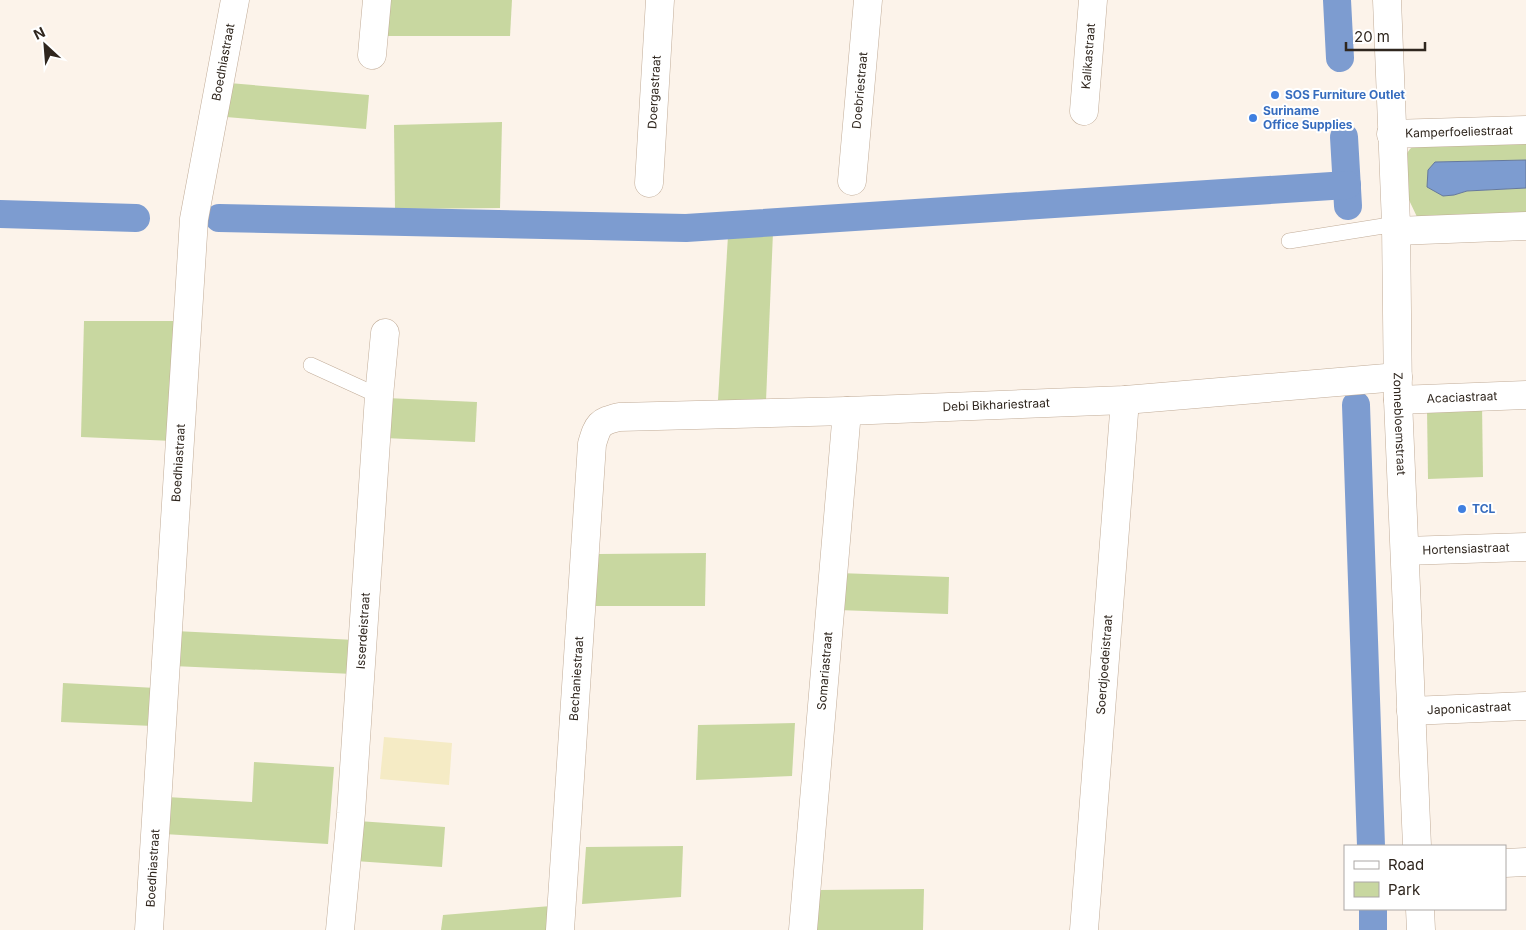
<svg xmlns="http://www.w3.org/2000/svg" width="1526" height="930" viewBox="0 0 1526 930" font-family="Inter,sans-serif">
<rect width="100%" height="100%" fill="#fcf3ea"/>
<g fill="#c8d7a0">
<polygon points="387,0 512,0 510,36 384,36"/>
<polygon points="229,83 369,95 366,129 226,117"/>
<polygon points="502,122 500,208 395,209 394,125"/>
<polygon points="1526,135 1526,160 1436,162 1454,195 1467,191 1526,188 1526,217 1418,219 1409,200 1405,156 1410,149 1417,143"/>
<polygon points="773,232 766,401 718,400 728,236"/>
<polygon points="84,321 177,321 173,441 81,437"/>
<polygon points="386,398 477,402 475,442 384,438"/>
<polygon points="1482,404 1483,477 1428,479 1427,409"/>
<polygon points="706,553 705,606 594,606 599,554"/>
<polygon points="839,573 949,577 948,614 838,610"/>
<polygon points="175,631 355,640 353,674 173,666"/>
<polygon points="63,683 156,688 153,726 61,722"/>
<polygon points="795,723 792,776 696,780 698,725"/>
<polygon points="254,762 334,767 328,844 164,834 167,797 252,802"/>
<polygon points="358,821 445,827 442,867 355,861"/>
<polygon points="683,846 681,897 582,904 586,847"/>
<polygon points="924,889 923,930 816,930 818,890"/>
<polygon points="551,906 549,930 441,930 443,915"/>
</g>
<polygon fill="#f5ebc5" points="384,737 452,743 449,785 380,779"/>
<polygon fill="#7d9cd0" stroke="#66799b" points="1526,160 1526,188 1467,191 1454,195 1443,196 1427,187 1428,170 1435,162"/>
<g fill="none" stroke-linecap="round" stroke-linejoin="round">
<g stroke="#7d9cd0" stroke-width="28">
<polyline points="1337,0 1340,58"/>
<polyline points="1344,137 1348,206"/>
<polyline points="0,214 136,218"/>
<polyline points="219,218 686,228 1347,185"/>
<polyline points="1356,405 1371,846"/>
<polyline points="1373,909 1373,930"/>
</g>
<g stroke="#c1ac98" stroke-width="16">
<g id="service">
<polyline points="1289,241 1396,224"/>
<polyline points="311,365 379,396"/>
</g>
</g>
<g stroke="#c1ac98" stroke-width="29">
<g id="minor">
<polyline points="372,55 377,0"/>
<path id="s1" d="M1084 111 1093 0"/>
<path id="s2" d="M1391 134 1526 130"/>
<path id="s3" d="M852 181 868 0"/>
<path id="s4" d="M649 183 660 0"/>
<polyline points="1396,231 1526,226"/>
<path id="s5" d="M1398 400 1526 395"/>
<path id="s6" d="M1405 551 1526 547"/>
<path id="s7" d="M1411 711 1526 706"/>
<polyline points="1505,863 1526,862"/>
<path id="s8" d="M149 930 194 219 235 0"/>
<path id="s9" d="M340 930 351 813 379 396 385 333"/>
<path id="s10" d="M560 930 592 444C598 424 599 422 619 417L847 411 1125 400 1398 377"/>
<path id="s11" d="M803 930 847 411"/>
<path id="s12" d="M1084 930 1125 400"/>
</g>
</g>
<g stroke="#c1ac98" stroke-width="29">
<g id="tertiary">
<path id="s13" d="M1387 0 1396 224 1398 400 1417 846"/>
<polyline points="1420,909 1421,930"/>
</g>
</g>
<use href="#service" stroke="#fff" stroke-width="15"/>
<use href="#minor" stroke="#fff" stroke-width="28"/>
<use href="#tertiary" stroke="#fff" stroke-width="28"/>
</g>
<g fill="#3f7fe0" stroke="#fff" stroke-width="2">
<circle cx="1275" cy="95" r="5"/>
<circle cx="1253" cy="118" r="5"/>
<circle cx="1462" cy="509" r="5"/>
</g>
<g text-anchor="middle" stroke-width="4" stroke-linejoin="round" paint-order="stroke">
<g font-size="12" fill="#2f261e" stroke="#fff">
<text dy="4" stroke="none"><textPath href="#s1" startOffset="55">Kalikastraat</textPath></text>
<text dy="4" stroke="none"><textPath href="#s8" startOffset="872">Boedhiastraat</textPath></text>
<text dy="4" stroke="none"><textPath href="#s4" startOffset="91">Doergastraat</textPath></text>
<text dy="4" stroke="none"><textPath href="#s3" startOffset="91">Doebriestraat</textPath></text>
<text dy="4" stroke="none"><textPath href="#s2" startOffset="68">Kamperfoeliestraat</textPath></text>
<text dy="4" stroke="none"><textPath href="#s5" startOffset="64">Acaciastraat</textPath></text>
<text dy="4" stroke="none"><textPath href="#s10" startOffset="906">Debi Bikhariestraat</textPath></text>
<text dy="4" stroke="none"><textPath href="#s13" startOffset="424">Zonnebloemstraat</textPath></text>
<text dy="4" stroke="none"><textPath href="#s8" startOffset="468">Boedhiastraat</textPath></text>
<text dy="4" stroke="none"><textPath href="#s6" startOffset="61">Hortensiastraat</textPath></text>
<text dy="4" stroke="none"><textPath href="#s9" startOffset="300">Isserdeistraat</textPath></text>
<text dy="4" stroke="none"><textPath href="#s12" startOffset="266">Soerdjoedeistraat</textPath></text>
<text dy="4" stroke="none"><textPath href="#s11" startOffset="260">Somariastraat</textPath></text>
<text dy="4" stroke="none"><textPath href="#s10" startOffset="252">Bechaniestraat</textPath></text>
<text dy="4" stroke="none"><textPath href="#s7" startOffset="58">Japonicastraat</textPath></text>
<text dy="4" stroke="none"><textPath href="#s8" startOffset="62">Boedhiastraat</textPath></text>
</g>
<g font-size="12" font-weight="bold" fill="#366cbe" stroke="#fff" text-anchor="start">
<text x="1285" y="99">SOS Furniture Outlet</text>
<text x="1263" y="115">Suriname<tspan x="1263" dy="14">Office Supplies</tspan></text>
<text x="1472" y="513">TCL</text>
</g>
</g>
<rect x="1344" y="845" width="162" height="65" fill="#ffffff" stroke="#aca8a5"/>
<rect x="1354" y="861" width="25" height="8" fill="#ffffff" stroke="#aca8a5"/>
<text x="1388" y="870" font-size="15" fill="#2f261e">Road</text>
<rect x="1354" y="882" width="25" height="15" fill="#c8d7a0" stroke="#aca8a5"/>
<text x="1388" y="895" font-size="15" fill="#2f261e">Park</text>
<g transform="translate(45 45) rotate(334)" stroke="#ffffff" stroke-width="4" paint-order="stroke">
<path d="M0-4L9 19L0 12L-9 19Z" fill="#2f261e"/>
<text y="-8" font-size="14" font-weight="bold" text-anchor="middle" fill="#2f261e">N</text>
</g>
<path d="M1346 42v8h79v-8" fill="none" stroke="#2f261e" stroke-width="2.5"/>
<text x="1354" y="42" font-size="15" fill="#2f261e" stroke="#ffffff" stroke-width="4" paint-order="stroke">20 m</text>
</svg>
